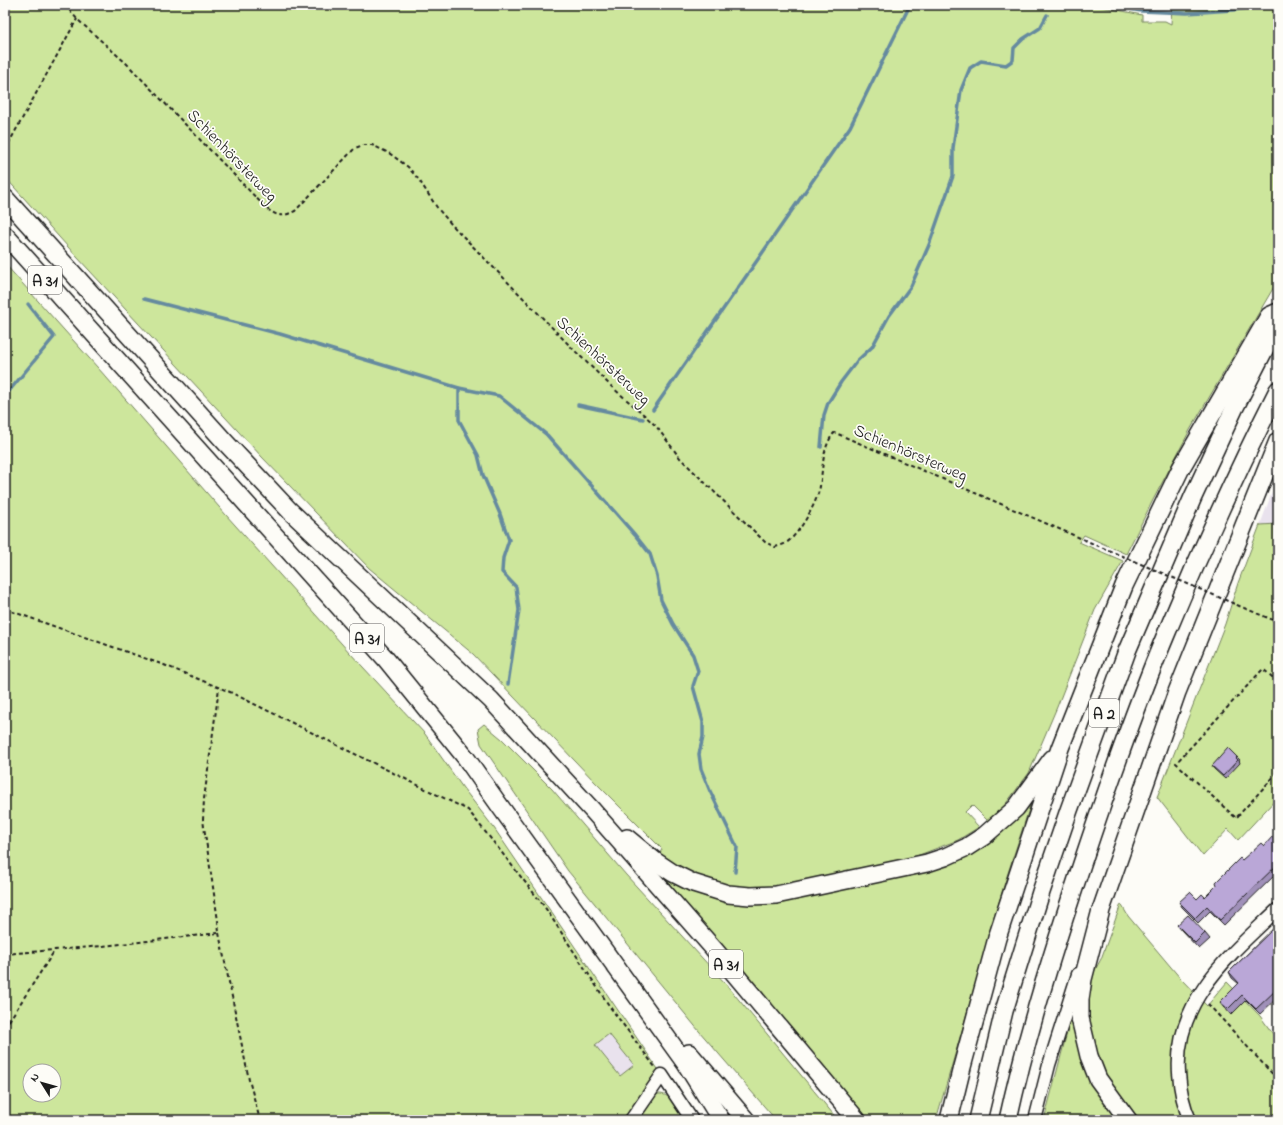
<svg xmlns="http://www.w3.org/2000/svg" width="1283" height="1125" viewBox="0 0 1283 1125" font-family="'Indie Flower',sans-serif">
<rect width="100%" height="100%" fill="#fdfcf7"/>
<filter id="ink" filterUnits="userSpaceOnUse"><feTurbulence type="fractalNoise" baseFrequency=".025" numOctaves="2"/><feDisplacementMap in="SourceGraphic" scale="8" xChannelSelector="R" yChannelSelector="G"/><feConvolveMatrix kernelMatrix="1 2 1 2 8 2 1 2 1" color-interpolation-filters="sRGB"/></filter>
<g filter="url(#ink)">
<g fill="#e9e2ed">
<polygon points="1278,476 1278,524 1260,525"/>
<polygon points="609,1033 634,1065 620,1077 594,1045"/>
</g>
<g fill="#cde69c" stroke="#74815c" fill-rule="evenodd">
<polygon points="5,5 1093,5 1142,15 1142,21 1165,21 1171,24 1172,5 1278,5 1278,280 1190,430 1153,500 1126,554 1084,535 1079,542 1123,561 1095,610 1057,707 1029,773 1004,806 988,821 972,805 965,812 979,827 958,840 914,857 780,887 734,889 705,882 659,855 662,849 595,782 473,654 369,568 262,457 77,257 5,177"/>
<path d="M5 264 106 377 226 515 350 653 425 734 463 788 494 828 662 1075 631 1120H5ZM609 1034 634 1065 620 1076 595 1045ZM30 1071H54V1095H30Z"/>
<polygon points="1278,524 1278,797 1238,840 1228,829 1203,856 1157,797 1225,624 1238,583 1260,525"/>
<polygon points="484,724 502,739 552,789 626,875 725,983 838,1120 776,1120 699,1031 568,871 481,744 478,729"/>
<polygon points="1028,803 1031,803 1005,882 936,1120 869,1120 823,1068 661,876 662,874 685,888 706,897 724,900 925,872"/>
<polygon points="1121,904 1128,916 1181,979 1207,1006 1227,982 1260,1016 1278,1041 1278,1120 1044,1120 1073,1010 1101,959"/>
<path d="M658 1094C672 1093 680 1111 687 1120H638L651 1099Z"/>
</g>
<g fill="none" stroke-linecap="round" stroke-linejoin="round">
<g stroke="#658a9f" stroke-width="3.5">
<polyline points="1110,5 1141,11 1187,13 1233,10 1273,5"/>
<polyline points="144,299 280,334 459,388 499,396 547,435 635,535 650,554 657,576 661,600 673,624 693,655 698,671 693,686 703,722 703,737 699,754 701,769 710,791 737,847 735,872"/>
<polyline points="459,388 459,420 478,455 483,475 500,514 509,540 503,558 502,572 516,587 519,610 508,684"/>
<polyline points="5,396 54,337 28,304"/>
<polyline points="578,405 643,419"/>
<polyline points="653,410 850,127 910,5"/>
<polyline points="821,447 824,415 828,403 841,382 857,361 872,347 889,316 911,286 929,245 953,176 953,148 961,90 970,68 981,61 1006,65 1013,60 1014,48 1023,39 1040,28 1047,15"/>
</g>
<g stroke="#1c1c1c" stroke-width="15">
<g id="minor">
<polyline points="631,1120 662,1075 692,1120"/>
<polyline points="1035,1120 1049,1065 1078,974"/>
<path d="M1190 1120C1183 1105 1180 1089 1179 1073 1174 1000 1231 954 1278 909"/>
</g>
</g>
<g stroke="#1c1c1c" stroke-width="20">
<g id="highway">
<polyline points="5,198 226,443 290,511 491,700 593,811 713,948 857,1120"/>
<polyline points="5,235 385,658 466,758 502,809 686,1064 721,1120"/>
<polyline points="627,838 655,861 673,873 693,883 728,894 750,896 776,895 927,863 945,857 967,847 984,836 1016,808 1052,759"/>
<polyline points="689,1053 746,1120"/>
<polyline points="949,1120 962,1067 997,938 1060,748 1124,586 1181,468 1269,316 1278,312"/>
<polyline points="978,1120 1004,1011 1041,892 1069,810 1127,651 1193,497 1234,409 1278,323"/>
<path d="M1008 1120C1027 1033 1054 948 1082 864 1108 786 1135 708 1167 632 1201 550 1238 469 1278 390"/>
<polyline points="1128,1120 1098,1079 1089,1056 1080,1018 1080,999 1083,979 1101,910 1177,692 1278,441"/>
</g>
</g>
<g stroke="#1c1c1c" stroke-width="2" stroke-dasharray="4 3" stroke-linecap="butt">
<path d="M65 5 77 19 127 64 267 209C279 217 282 217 295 211L355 148 363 145H372L389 153 408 167 419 180 438 209 452 225 573 349 613 388 641 412 656 426 680 458 765 542 775 547C778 546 783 545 786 543 799 535 818 501 820 486 823 469 822 447 834 433L838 434 1108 550"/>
<polyline points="5,136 9,143"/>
<polyline points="5,150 77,19"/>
<polyline points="1244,608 1278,622"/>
<polyline points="5,609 164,665 230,692 468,810 544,906 610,1007 655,1067"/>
<polyline points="1278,682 1263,669 1176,763 1236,818 1278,772"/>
<polyline points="219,933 249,1080 260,1120"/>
<polyline points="5,954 103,946 219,933 218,921 203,820 204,799 219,688"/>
<polyline points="1208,1004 1278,1080"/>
<polyline points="5,1027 55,950"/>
<polyline points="1274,1076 1278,1071"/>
</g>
<use href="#minor" stroke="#fdfcf7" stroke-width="12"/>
<use href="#highway" stroke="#fdfcf7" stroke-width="17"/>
<polyline stroke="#1c1c1c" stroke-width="2" stroke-dasharray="4 3" stroke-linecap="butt" points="1108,550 1244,608"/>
</g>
<g fill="#a090b9" stroke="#1c1c1c">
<polygon points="1237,757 1240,760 1239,760 1240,763 1225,779 1214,769 1212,766"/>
<polygon points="1278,836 1278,872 1224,925 1210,911 1198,923 1182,907 1179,902 1197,899 1205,897 1242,860 1264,846 1276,839"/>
<polygon points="1278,924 1278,997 1260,1014 1246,1000 1231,1015 1224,1007 1220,1002 1239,984 1232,978 1229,972"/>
<polygon points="1177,925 1205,933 1210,939 1199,949 1182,931"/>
</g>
<g fill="#baa7d7" stroke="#1c1c1c">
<polygon points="1278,478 1278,483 1276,482"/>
<polygon points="1228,748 1237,757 1236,758 1238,760 1223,776 1212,766"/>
<polygon points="1273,836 1276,839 1278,836 1278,864 1220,920 1207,906 1195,918 1179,902 1190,892 1197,899 1202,894 1205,897 1217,885 1216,882 1240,858 1242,860 1261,843 1264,846"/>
<polygon points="1188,915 1205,933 1195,943 1177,925"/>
<polygon points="1278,924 1278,983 1276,985 1278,988 1256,1009 1242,995 1228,1009 1220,1002 1239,983 1229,972"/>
</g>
</g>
<g text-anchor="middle" stroke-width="3.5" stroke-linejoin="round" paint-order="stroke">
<g fill="#fdfcf7" stroke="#605f5e" stroke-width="1">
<rect x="28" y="266" width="34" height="28" rx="3"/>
<rect x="350" y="624" width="34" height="28" rx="3"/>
<rect x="1089" y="699" width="30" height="28" rx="3"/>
<rect x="709" y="950" width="34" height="28" rx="3"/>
</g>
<g font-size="16" font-weight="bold" fill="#1c1c1c">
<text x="45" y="286">A 31</text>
<text x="367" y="644">A 31</text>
<text x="1104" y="719">A 2</text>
<text x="726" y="970">A 31</text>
</g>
<g font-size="17" fill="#1c1c1c" stroke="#fdfcf7">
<text transform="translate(233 155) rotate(46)" y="6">Schienhörsterweg</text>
<text transform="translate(604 360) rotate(43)" y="6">Schienhörsterweg</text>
<text transform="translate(911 452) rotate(23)" y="6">Schienhörsterweg</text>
</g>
</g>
<rect width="1283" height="1125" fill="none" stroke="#fdfcf7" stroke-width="20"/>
<rect x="10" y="10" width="1263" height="1105" fill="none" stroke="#1c1c1c" stroke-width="1.5" filter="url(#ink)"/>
<g transform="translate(42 1083) rotate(307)"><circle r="19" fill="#fdfcf7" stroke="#a3a29f"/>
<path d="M0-3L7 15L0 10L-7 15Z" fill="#1c1c1c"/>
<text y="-6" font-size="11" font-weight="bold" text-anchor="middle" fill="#1c1c1c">N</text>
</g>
</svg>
